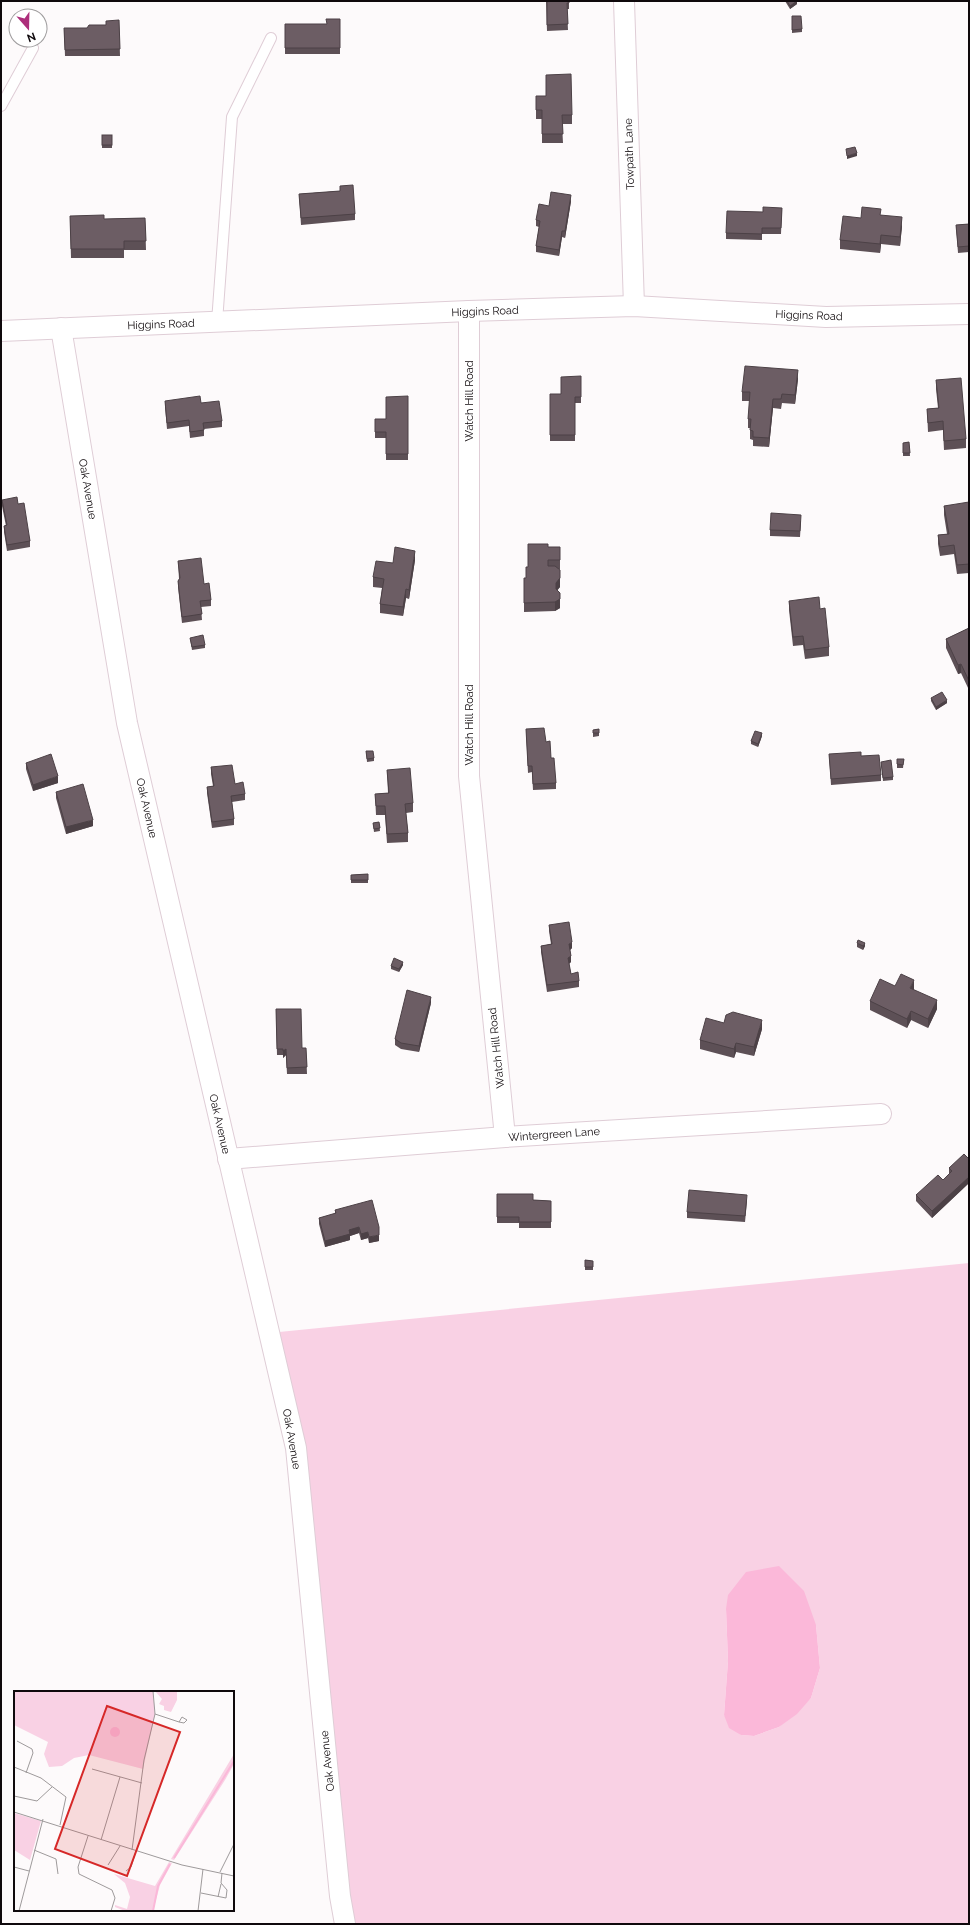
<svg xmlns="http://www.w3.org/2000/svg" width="970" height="1925" viewBox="0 0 970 1925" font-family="Raleway,sans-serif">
<rect width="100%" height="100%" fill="#fdfafb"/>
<path fill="#f9d1e4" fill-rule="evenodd" d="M969 1263V1924H345L296 1448 269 1333ZM726 1609 816 1625 820 1668 811 1698 779 1727 754 1736 741 1735 724 1715 728 1661Z"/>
<polygon fill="#fbb8d9" points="779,1566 804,1591 816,1625 820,1668 811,1698 797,1714 779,1727 754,1736 741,1735 729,1728 724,1715 728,1661 726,1609 728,1595 746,1572"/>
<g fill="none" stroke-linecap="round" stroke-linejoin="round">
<g stroke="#dfcdd6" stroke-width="12">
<g id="lane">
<polyline points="1,106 33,48"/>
<polyline points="217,322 232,117 271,38"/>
</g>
</g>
<g stroke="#dfcdd6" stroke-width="22">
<g id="street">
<polyline points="624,1 634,306"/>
<polyline points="469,311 469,776 505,1137"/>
<polyline points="61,328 127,723 296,1448 340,1896 345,1924"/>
<polyline points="1,331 469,311 634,306 826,317 969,314"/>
<polyline points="228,1159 505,1137 881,1114"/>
</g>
</g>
<use href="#lane" stroke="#fff" stroke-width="10"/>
<use href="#street" stroke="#fff" stroke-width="20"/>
</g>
<g fill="#5d5056">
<polygon points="546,1 569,1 569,9 567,9 568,30 547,31"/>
<polygon points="785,1 797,1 797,4 790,9"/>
<polygon points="792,16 802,29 802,32 792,33"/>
<polygon points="340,19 340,54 285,54 285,24 327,24"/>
<polygon points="119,20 120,56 65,56 64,28 87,28 106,25"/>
<polygon points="536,96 572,115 572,124 562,124 563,143 542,143 542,119 536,119"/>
<rect x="102" y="135" width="10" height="13"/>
<polygon points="340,186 355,214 355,220 301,225 299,194 340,191"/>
<polygon points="571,201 565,238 562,237 559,256 536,252 536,246 539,227 536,226 536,220 549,206"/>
<polygon points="782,208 781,234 762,234 762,240 726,239 726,233 763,212"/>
<polygon points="881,215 902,226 900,246 881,244 880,253 840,249 840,240 861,218"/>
<polygon points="70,216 104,219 145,218 146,250 124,250 124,258 71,258"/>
<polygon points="969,224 969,252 958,253 956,225"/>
<polygon points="581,376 581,403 575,403 575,441 550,441 550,394 561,394"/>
<polygon points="798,379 795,404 782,403 781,409 773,408 769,447 753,446 753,440 750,439 750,428 748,428 748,419 750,401 742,401 742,392"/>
<polygon points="936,380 966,439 966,448 944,450 943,430 928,432 927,409 938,408 936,389"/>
<polygon points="408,396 408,460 386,460 386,438 375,438 375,419 386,419"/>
<polygon points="165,401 201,403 222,421 222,427 204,429 204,436 190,438 189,426 167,429 165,407"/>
<polygon points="909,442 910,456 903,456 903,443"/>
<polygon points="2,500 18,504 30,541 30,547 7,551 4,532 4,526 6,526 2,506"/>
<polygon points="969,504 969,573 957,574 954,554 940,556 938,544 938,535 947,534 944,515 944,506"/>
<polygon points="801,521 800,537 770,536 770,530"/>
<polygon points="548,547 560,547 560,569 558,569 560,587 557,590 560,608 555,611 524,612 524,578 526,578 528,567"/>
<polygon points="415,560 409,599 406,598 403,616 380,613 380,604 382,588 373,587 373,577 393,563"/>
<polygon points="178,561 204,584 211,600 211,606 201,607 202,620 182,623 178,587 178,581 179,579"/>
<polygon points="789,601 820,609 829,647 829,656 805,659 803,645 793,646 789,610"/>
<polygon points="969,628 969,690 961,673 958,674 946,648 946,639"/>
<polygon points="190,638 205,645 205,648 192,650"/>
<polygon points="931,698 947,703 936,710 931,701"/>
<polygon points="526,729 546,742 551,758 556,783 556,789 533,790 532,772 528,773"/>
<polygon points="599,729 599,736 593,737 593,730"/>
<polygon points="762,736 758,747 751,744 751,741"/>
<polygon points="366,751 374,758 374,761 367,762"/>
<polygon points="829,754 881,775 881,781 831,785"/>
<polygon points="897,759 904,759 903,768 897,768"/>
<polygon points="881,762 893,777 893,780 883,781"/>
<polygon points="26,763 58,783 33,791 26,769"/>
<polygon points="211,767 235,784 245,794 245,800 232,802 234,819 234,825 212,828 207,793 207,787 213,786 211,774"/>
<polygon points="387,770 413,803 413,812 406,813 408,833 408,842 387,843 385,815 376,815 375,794 388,793"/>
<polygon points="56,792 93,826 66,834 56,798"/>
<polygon points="379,822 380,831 374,832 373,823"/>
<polygon points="368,874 368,883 351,883 351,875"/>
<polygon points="549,925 572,948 570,950 571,962 569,964 571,974 579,981 579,987 547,992 541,952 541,946 551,944 549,931"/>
<polygon points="857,943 865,946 863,950 857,947"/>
<polygon points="403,965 399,972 391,969 391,966"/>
<polygon points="895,986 914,989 913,989 937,1009 928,1028 911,1020 907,1028 870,1010 870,1001"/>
<polygon points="431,1003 419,1052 401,1049 395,1045 395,1039"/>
<polygon points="276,1009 302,1048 306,1048 307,1074 287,1074 286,1055 283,1058 283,1055 277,1055"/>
<polygon points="724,1023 762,1029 754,1056 736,1052 734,1058 700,1049 700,1040"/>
<polygon points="969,1159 969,1183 932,1218 916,1201 916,1195 943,1180 949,1174 949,1168"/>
<polygon points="497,1194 533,1200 551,1201 551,1228 519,1228 519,1223 497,1223"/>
<polygon points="747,1201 745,1222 687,1218 687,1212"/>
<polygon points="335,1210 379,1241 369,1243 368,1238 361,1240 359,1233 350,1236 350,1240 325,1247 319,1224 319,1218 335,1214"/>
<polygon points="585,1260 593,1261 593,1270 585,1270"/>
</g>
<g fill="#4c4146">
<polygon points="797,1 797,4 790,9 790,6"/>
<polygon points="857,153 857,156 847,159 847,156"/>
<polygon points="571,195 571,201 565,238 565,231"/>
<polygon points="902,217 902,226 900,246 900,237"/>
<polygon points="562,231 562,237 559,256 559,250"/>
<polygon points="881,235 881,244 880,253 880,244"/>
<polygon points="798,370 798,379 795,404 795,395"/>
<polygon points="773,399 773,408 769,447 769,438"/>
<polygon points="415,551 415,560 409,599 409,590"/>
<polygon points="560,570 560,587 556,592 556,583"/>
<polygon points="406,589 406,598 403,616 403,607"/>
<polygon points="560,593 560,608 555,611 555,602"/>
<polygon points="961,664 961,673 958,674 958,665"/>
<polygon points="947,700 947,703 936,710 936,707"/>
<polygon points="762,733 762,736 758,747 758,744"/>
<polygon points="58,776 58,783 33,791 33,785"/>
<polygon points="93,820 93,826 66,834 66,827"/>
<polygon points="572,942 572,948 569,951 569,944"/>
<polygon points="865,943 865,946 863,950 863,946"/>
<polygon points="571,956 571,962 568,964 568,958"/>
<polygon points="403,962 403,965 399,972 399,969"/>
<polygon points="914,980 914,989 910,997 910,988"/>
<polygon points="431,997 431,1003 419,1052 419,1046"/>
<polygon points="937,1000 937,1009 928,1028 928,1019"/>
<polygon points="911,1011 911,1020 907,1028 907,1019"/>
<polygon points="762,1020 762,1029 754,1056 754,1047"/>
<polygon points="736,1043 736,1052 734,1058 734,1049"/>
<polygon points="286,1049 286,1055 283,1058 283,1051"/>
<polygon points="969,1177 969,1183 932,1218 932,1211"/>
<polygon points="359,1227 359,1233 350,1236 350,1240 325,1247 325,1241 349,1230"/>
<polygon points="368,1232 368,1238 361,1240 361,1234"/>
<polygon points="379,1235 379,1241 369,1243 369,1237"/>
</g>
<g fill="#6c5d64" stroke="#4c4146">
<polygon points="547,1 569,1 569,3 567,3 568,24 547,25"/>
<polygon points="787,1 797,1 790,6"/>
<polygon points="792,16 801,16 802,29 792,30"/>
<polygon points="326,19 340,19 340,48 285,48 285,24 327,24"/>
<polygon points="119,20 120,49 65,50 64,28 87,28 89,25 106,25 106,21"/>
<polygon points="571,74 572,115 562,115 563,134 542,134 542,110 536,110 536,96 546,96 546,75"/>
<rect x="102" y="135" width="10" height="10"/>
<polygon points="855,147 857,153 847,156 846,149"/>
<polygon points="353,185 355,214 301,218 299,194 340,191 340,186"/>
<polygon points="551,192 571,195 565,231 562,231 559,250 536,246 540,221 536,220 539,204 549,206"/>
<polygon points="763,207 782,208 781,228 762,228 762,234 726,233 727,211 763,212"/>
<polygon points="862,207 881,209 880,215 902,217 900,237 881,235 880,244 840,240 843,216 861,218"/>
<polygon points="104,215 104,219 145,218 146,241 124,241 124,249 71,249 70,216"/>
<polygon points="969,224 969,246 958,247 956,225"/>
<polygon points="745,366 798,370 795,395 782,394 781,399 773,399 769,438 753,437 753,431 750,430 751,419 748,419 750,392 742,392"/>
<polygon points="581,376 581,397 575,397 575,435 550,435 550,394 561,394 561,377"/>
<polygon points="961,378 966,439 944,441 943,421 928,423 927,409 939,408 936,380"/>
<polygon points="200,396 201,403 219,401 222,421 203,423 204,430 190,432 189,420 167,423 165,401"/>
<polygon points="408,396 408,454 386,454 386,432 375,432 375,419 386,419 386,397"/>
<polygon points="909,442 910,453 903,453 903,443"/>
<polygon points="17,497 18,504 24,503 30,541 7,545 4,526 7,525 2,500"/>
<polygon points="969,502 969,564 957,565 954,545 940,547 938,535 949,534 944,506"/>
<polygon points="771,513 801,515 800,531 770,530"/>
<polygon points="528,544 548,544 548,547 560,547 560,560 548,560 548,566 555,566 560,570 560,578 556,583 556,589 560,593 560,599 555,602 524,603 524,578 526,578 526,567 528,567"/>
<polygon points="395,547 415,551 409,590 406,589 403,607 380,604 384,579 373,577 376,561 393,563"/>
<polygon points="201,558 204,584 209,583 211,600 200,601 202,614 182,617 178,581 180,578 178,561"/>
<polygon points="819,597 820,609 825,608 829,647 805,650 803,636 793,637 789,601"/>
<polygon points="969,628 969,681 961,664 958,665 946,639"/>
<polygon points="203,635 205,645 192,647 190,638"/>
<polygon points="942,692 947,700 936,707 931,698"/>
<polygon points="544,728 546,742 550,741 551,758 554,758 556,783 533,784 532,766 528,766 526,729"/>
<polygon points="599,729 599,733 593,733 593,730"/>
<polygon points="755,731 762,733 758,744 751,741"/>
<polygon points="366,751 373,751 374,758 367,759"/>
<polygon points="861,752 861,756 879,755 881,775 831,779 829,754"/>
<polygon points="51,754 58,776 33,785 26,763"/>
<polygon points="897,759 904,759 903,765 897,764"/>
<polygon points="891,760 893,777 883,778 881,762"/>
<polygon points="232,765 235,784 243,782 245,794 231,796 234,819 212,822 207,787 214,786 211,767"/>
<polygon points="410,768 413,803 405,804 408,833 387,834 385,806 376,806 375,794 389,793 387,770"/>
<polygon points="83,784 93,820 66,827 56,792"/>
<polygon points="379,822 380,828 374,829 373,823"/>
<polygon points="368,874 368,880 351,880 351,875"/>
<polygon points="569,922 572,942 569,944 571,956 568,958 571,974 578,972 579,981 547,985 541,946 552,944 549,925"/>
<polygon points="858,940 865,943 863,946 857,943"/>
<polygon points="394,958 403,962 399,969 391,966"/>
<polygon points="901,974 914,980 910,988 937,1000 928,1019 911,1011 907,1019 870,1001 880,979 895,986"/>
<polygon points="407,990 431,997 419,1046 401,1043 395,1039"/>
<polygon points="276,1009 301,1009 302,1048 306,1048 307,1067 287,1068 286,1049 283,1051 283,1049 277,1049"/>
<polygon points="733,1012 762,1020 754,1047 736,1043 734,1049 700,1040 706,1018 724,1023 726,1015"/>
<polygon points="964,1154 969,1159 969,1177 932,1211 916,1195 938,1175 943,1180 952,1171 949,1168"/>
<polygon points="689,1190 747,1195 745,1216 687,1212"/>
<polygon points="497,1194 533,1194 533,1200 551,1201 551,1222 519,1222 519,1217 497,1217"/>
<polygon points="372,1200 379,1227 379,1235 369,1237 368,1232 361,1234 359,1227 349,1230 350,1234 325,1241 319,1218 336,1213 335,1210"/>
<polygon points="585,1260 593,1261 593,1267 585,1267"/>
</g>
<g text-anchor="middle" stroke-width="3" stroke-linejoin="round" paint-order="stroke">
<g font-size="11" fill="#0f090c" stroke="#fff">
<text transform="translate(629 154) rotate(-92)" y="4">Towpath Lane</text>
<text transform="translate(485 311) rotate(-2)" y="4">Higgins Road</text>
<text transform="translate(809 315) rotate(2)" y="4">Higgins Road</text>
<text transform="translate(161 324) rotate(-2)" y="4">Higgins Road</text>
<text transform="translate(469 401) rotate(-90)" y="4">Watch Hill Road</text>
<text transform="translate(88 489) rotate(80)" y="4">Oak Avenue</text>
<text transform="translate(469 725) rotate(-90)" y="4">Watch Hill Road</text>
<text transform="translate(147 808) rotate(77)" y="4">Oak Avenue</text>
<text transform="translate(496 1048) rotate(-96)" y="4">Watch Hill Road</text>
<text transform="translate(220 1124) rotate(77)" y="4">Oak Avenue</text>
<text transform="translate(554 1134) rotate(-4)" y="4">Wintergreen Lane</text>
<text transform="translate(292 1439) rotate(80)" y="4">Oak Avenue</text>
<text transform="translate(327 1761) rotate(-96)" y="4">Oak Avenue</text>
</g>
</g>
<g transform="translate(14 1691)">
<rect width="220" height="220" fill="#fdfafb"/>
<path d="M0 0H139L141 23 129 78 75 64 60 67 48 75 35 76 30 63 34 51 0 34ZM141 0H163V9L157 21 150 19V15L145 13 148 8ZM220 63V73L211 89 160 169 157 168ZM0 122 27 130 16 169 0 159ZM155 171 158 172 146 194 139 220H111L101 216V214L113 218 116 206 111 192 100 183 141 195Z" fill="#f9d1e4"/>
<path d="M96 41a5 5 0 1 1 10 0a5 5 0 1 1-10 0Z" fill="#fbb8d9"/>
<path fill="none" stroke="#fbb8d9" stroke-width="2" d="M160 167 220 70M139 220 144 195 156 173"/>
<path fill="none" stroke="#9e9a9b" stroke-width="1" d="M141 23 165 31 170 32 173 29 168 26 165 31M3 50 18 58 19 62 12 82M0 76 27 87 52 106 46 134M78 78 128 92M0 105 23 110 38 96M0 121 168 174 220 185M74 145 64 176 65 183 98 199 101 207 97 220M87 149 106 86M20 159 42 168 44 183M118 159 130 69 141 23 139 0M94 174 106 155M0 176 15 180M112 180 117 176 122 160M206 181 220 153M187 202 212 207 213 199 207 192 208 182M204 206 207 193M5 220 29 128M184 220 189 178"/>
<path fill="#d62828" fill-opacity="0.15" stroke="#d62828" stroke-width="2" d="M93 15 166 41 113 185 41 158Z"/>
<rect width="220" height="220" fill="none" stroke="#0f090c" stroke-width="2"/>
</g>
<rect width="970" height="1925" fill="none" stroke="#0f090c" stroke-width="4"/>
<g transform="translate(28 28) rotate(160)"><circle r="19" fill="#ffffff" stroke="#9f9d9e"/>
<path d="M0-3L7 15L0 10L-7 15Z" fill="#ad2e7b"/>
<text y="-6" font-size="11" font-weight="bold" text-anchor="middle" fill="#0f090c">N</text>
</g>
</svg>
